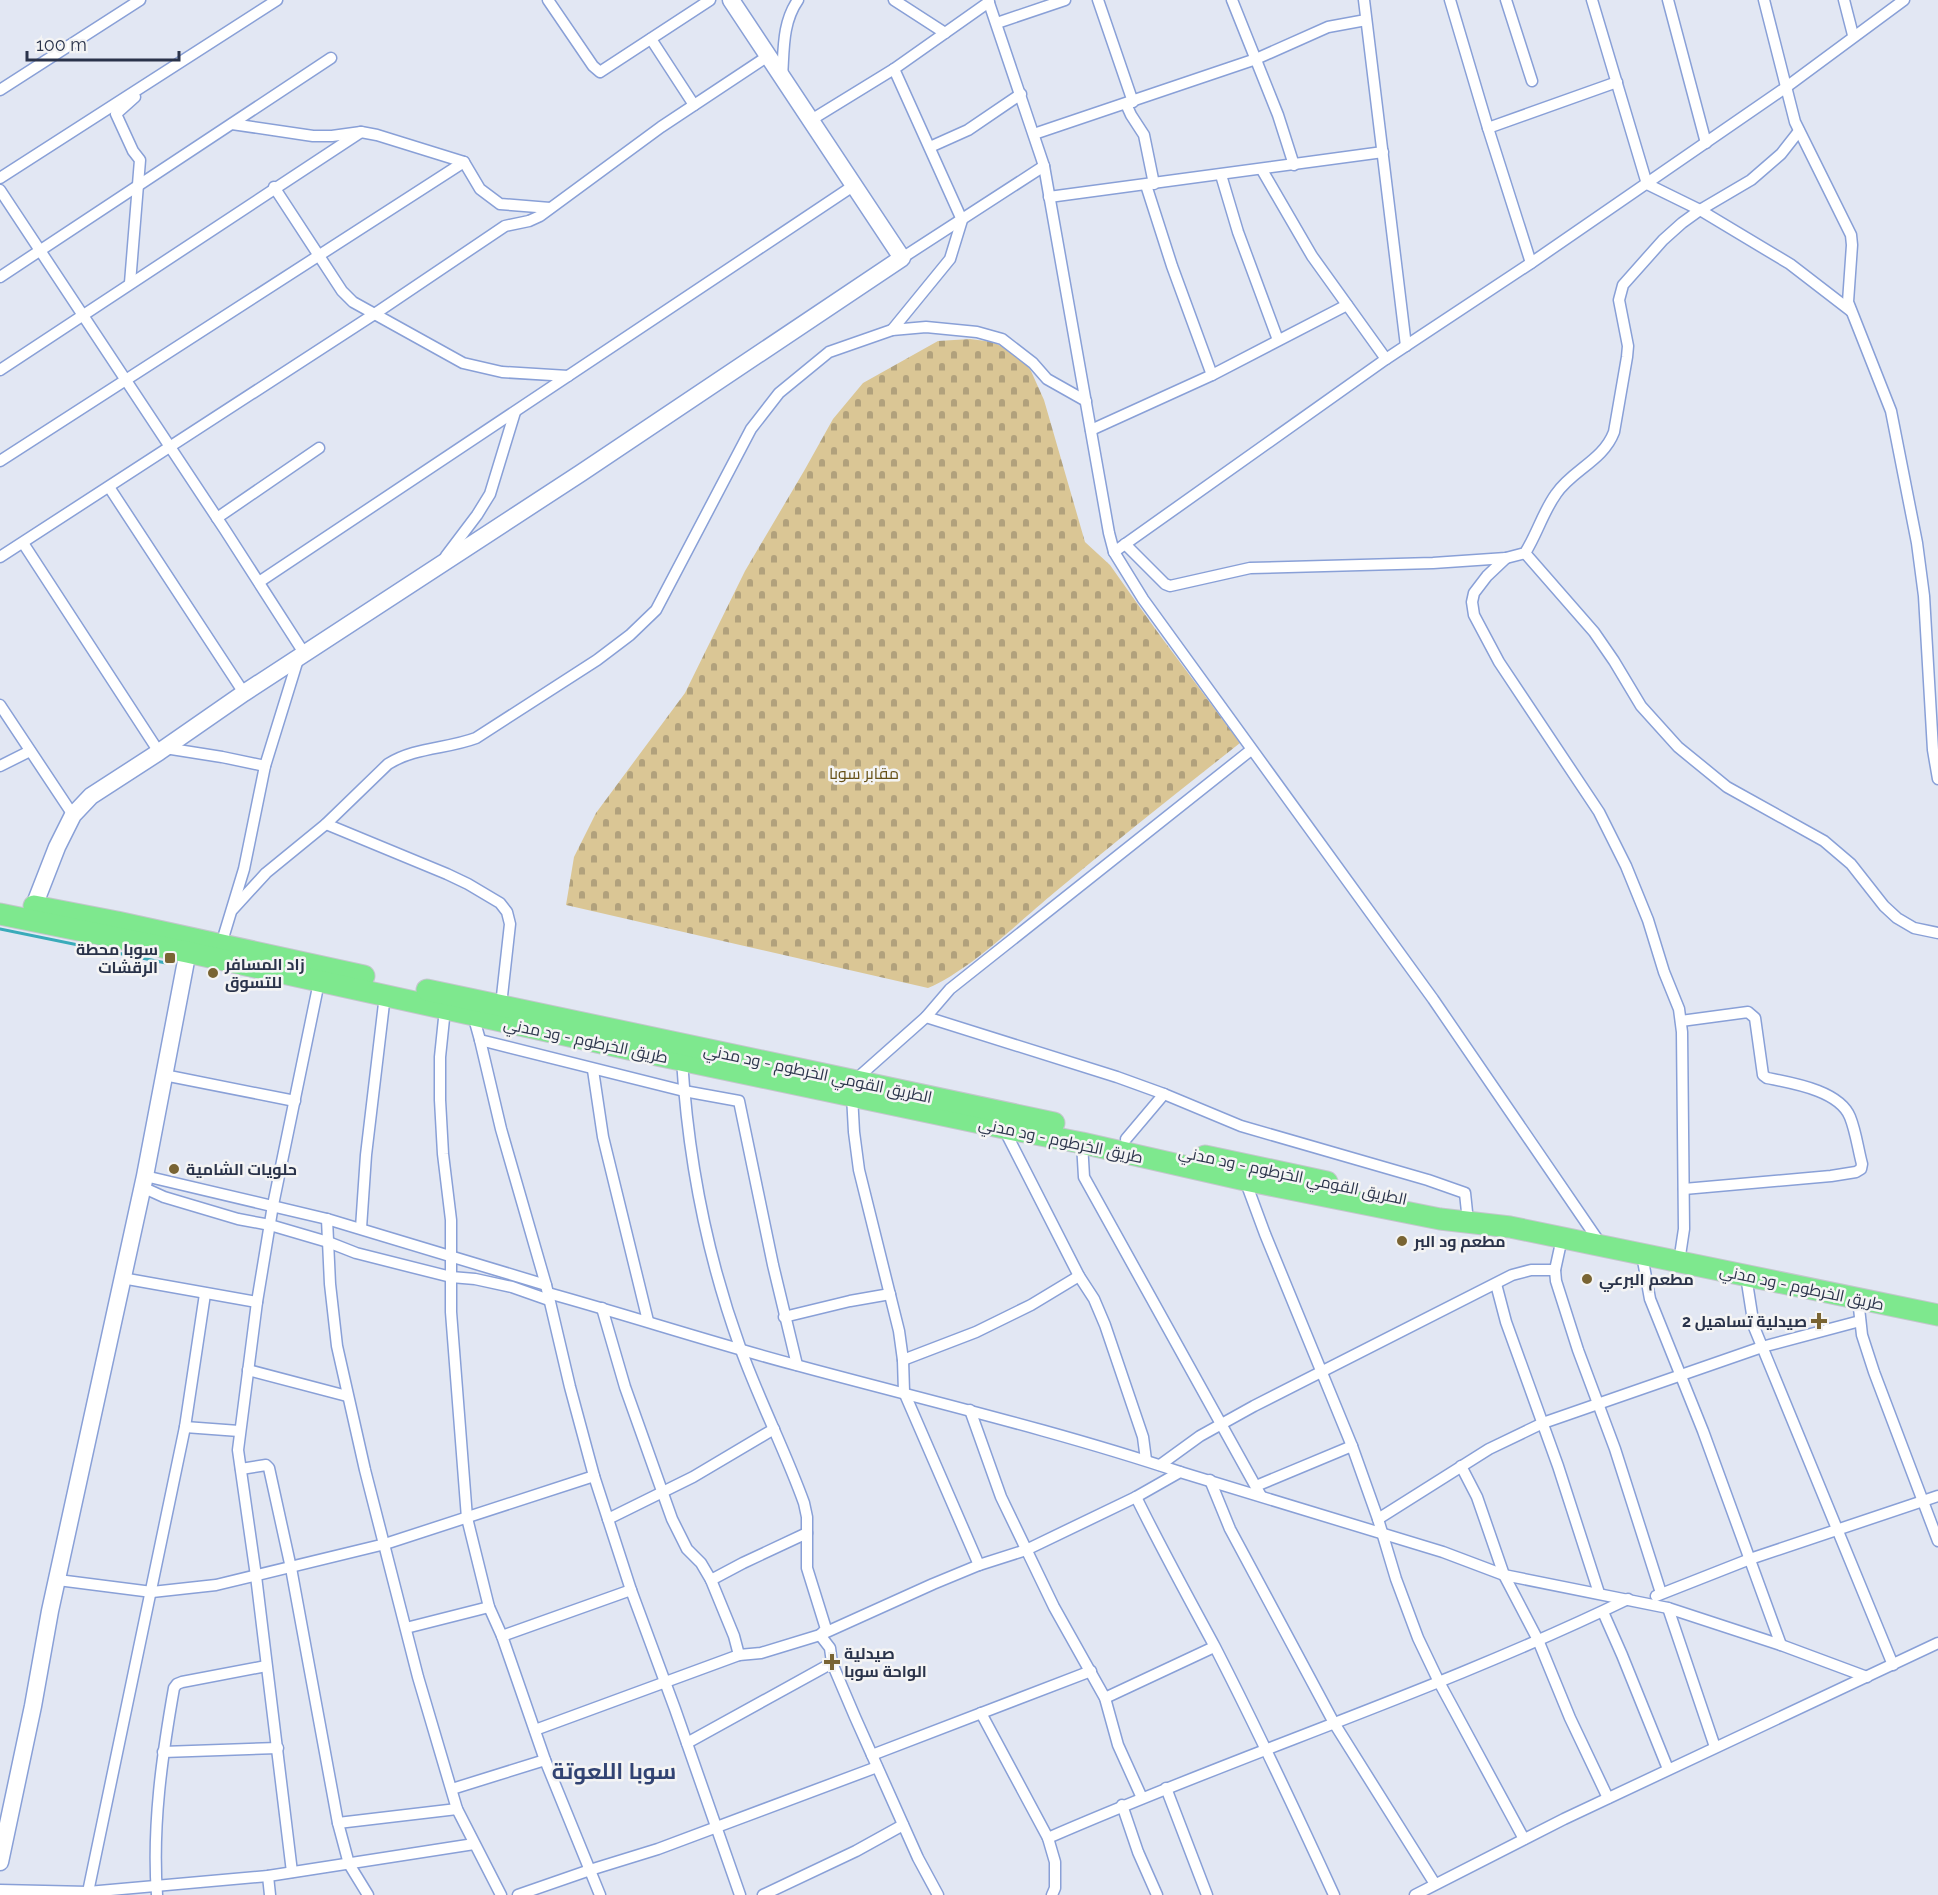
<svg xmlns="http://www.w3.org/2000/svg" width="1938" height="1895" viewBox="0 0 1938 1895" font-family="Raleway,Cairo,sans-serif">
<defs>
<pattern id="cemetery-stones" width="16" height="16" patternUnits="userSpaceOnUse" patternTransform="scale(1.5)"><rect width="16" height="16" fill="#dac695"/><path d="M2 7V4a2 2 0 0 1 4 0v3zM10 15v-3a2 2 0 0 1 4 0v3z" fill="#b1a17c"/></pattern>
</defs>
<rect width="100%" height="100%" fill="#e2e7f3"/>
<path fill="url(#cemetery-stones)" d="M970 339 993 342 1020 356 1031 371 1044 400 1085 542 1110 565 1156 630 1240 743C1178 792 1116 841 1055 892 1020 921 969 971 928 988L566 905 574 857 596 813 685 693 745 571 804 471 833 419 863 383 938 341Z"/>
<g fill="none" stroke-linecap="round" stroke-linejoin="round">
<polyline stroke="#39abba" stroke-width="3" points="0,929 166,963"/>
<g stroke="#89a0d7" stroke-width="13">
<g id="street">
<polyline points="548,0 593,66 600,72 710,0"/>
<polyline points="894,0 945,33"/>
<polyline points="988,0 1044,166 1109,533 1114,552 1143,599 1433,999 1600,1243"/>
<polyline points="1098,0 1133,102"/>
<polyline points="1232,0 1278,115 1294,165"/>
<polyline points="1364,0 1406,346"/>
<polyline points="1450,0 1488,128 1531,263"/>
<polyline points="1506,0 1532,81"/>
<polyline points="1592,0 1647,184 1700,210 1790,264 1851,311"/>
<polyline points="1668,0 1706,143"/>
<polyline points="1764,0 1795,122 1851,235 1852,245 1848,302 1891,411 1917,543 1924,596 1933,750 1938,779"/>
<polyline points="1844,0 1853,35"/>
<polyline points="997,23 1065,0"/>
<polyline points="651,39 694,105"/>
<path d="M782 77C784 50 782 23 798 0"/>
<polyline points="0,90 140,0"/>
<polyline points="1126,104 1131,115 1144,135 1154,184"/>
<polyline points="811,120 894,69 989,2"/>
<polyline points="232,124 313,136 332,136 361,132 377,135 464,162 480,189 500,204 550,208"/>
<polyline points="1488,128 1617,82"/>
<polyline points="1034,134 1256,59 1328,27 1366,20"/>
<polyline points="930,147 968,130 1021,94"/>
<polyline points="1262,170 1312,256 1386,359"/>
<polyline points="1221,175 1238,232 1278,340"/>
<polyline points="0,178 277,0"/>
<polyline points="1146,185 1172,266 1212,375"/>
<polyline points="274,187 342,291 353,302 463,363 502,372 568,376"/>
<polyline points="0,190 225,530 304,653"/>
<polyline points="1049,197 1383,152"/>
<polyline points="902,258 1044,166"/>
<polyline points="0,277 331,58"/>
<polyline points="130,283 140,160 133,151 116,114 135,97"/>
<polyline points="892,330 950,259 962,220 894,69"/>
<polyline points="0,370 361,132"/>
<polyline points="1091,430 1212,375 1347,305"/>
<polyline points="0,461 464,162"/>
<polyline points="109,487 244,693"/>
<polyline points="217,518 319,448"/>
<polyline points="23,543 159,752"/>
<path d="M1125 544 1165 584 1170 586 1250 568 1433 563 1506 558 1525 553C1537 534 1543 512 1556 494 1572 470 1603 461 1614 432L1627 357 1628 346 1619 300 1623 285 1663 240 1682 223 1700 210 1751 180 1781 154 1799 131"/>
<polyline points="1114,552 1386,359 1531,263 1785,88 1904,0"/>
<polyline points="1525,553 1594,632 1614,661 1641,706 1678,747 1727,787 1824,841 1851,864 1884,906 1897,918 1914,928 1938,933"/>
<polyline points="446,556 477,515 490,494 515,412"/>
<polyline points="0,557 376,313 505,226 529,221 540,216 661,127 768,56"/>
<polyline points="1506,558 1487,576 1474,593 1472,602 1474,615 1499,662 1599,812 1626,866 1648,920 1664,972 1679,1009 1682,1032 1684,1229 1679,1262"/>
<polyline points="259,582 853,186"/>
<polyline points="0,705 73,815"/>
<polyline points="165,748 222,757 265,766"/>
<polyline points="0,766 30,751"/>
<polyline points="326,824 447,874 468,884 500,903 507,912 510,924 501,1005"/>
<path d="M233 909 266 873 326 824 388 764C415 747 447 749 476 738L597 660 630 635 656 610 751 429 779 393 829 352 892 330 926 327 977 332 1002 339 1033 363 1047 379 1086 401"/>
<polyline points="220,948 244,869 265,766 299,656"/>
<polyline points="445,1009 440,1057 440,1100 443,1154 451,1220 451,1312 467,1518 489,1607 502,1636 545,1760 600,1895"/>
<polyline points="473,1015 480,1040 501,1129 546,1285 570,1387 594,1476 631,1590 675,1709 740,1895"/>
<polyline points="926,1017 1117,1077 1164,1094 1241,1126 1428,1180 1465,1193 1467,1212 1464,1223"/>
<path d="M1681 1021 1748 1012 1755 1018 1763 1075 1767 1078C1791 1083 1839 1090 1850 1117 1856 1132 1858 1149 1862 1164L1861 1169 1856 1172 1831 1176 1684 1189"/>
<polyline points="480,1040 684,1091 739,1101 773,1265 797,1365"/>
<path d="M682 1060C688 1157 707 1256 740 1347 759 1400 785 1450 804 1503L807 1517V1568L826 1629 820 1635 830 1648 832 1663 855 1717 918 1858 938 1895"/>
<polyline points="593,1070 603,1137 648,1321"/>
<polyline points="164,1075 295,1101"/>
<polyline points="855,1080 926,1017 950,989 1251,750"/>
<polyline points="852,1095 854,1132 859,1170 899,1331 903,1360 904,1392 979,1565"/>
<polyline points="1004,1129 1079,1276 1094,1299 1105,1325 1143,1437 1146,1460"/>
<polyline points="1126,1139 1164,1094"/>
<polyline points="1082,1143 1084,1177 1261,1496"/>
<polyline points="145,1176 327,1219 546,1285"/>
<polyline points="1245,1180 1265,1234 1352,1446 1378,1519 1396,1579 1418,1638 1439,1682 1524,1839"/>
<polyline points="142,1187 164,1197 238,1219 270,1225 328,1242 356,1253 451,1277 475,1279 512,1287 549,1300"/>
<polyline points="327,1219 330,1284 337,1346 365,1470 418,1677 457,1809 501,1895"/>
<polyline points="361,1228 366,1155 385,995"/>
<polyline points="1562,1238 1555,1270 1556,1281 1578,1350 1615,1449 1661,1593"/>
<polyline points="1642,1255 1650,1299 1703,1431 1781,1645"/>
<polyline points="1746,1276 1754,1327 1893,1665"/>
<polyline points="122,1278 257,1302"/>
<polyline points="1496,1284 1506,1322 1558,1466 1599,1593"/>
<path d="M548 1293C631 1316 713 1343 796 1365 925 1400 1054 1430 1180 1472"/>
<polyline points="1858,1299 1862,1335 1874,1372 1938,1541"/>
<polyline points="602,1308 625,1387 672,1519 687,1549 701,1563 711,1580 734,1636 739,1655"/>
<polyline points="784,1317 850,1301 890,1294"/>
<polyline points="903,1360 976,1332 1031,1305 1079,1276"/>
<polyline points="248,1370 347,1396"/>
<polyline points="970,1410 1001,1497 1054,1607 1105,1698 1118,1745 1142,1798"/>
<polyline points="185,1427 239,1431"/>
<polyline points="1160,1465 1200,1436 1254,1406 1512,1275 1531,1270 1555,1270"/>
<polyline points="1461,1466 1477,1497 1504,1575 1538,1640 1570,1718 1608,1798"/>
<polyline points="241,1469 266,1465 269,1468 291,1568 338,1823 349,1864 368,1895"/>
<polyline points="1210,1480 1230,1529 1334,1723 1435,1884"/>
<polyline points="1256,1486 1352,1446"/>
<path d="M1136 1497C1161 1548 1188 1597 1215 1647 1257 1729 1296 1812 1334 1895"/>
<polyline points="608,1519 693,1477 774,1429"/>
<polyline points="1378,1519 1489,1449 1543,1423 1762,1347 1860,1321"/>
<polyline points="58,1580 152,1592 216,1585 385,1544 594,1476"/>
<polyline points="711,1580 743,1563 807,1533"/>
<polyline points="1656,1596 1750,1559 1938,1496"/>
<polyline points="1668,1608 1715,1747"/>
<polyline points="1603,1612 1622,1655 1668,1769"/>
<polyline points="406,1628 489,1607"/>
<polyline points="502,1636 631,1590"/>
<polyline points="1105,1698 1214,1647"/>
<polyline points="981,1713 1048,1838 1055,1862 1055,1888 1052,1895"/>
<polyline points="535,1730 739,1655 761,1653 820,1635 933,1584 979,1565 1026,1550 1136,1497 1180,1472 1443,1552 1504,1575 1668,1608 1781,1645 1867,1677"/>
<polyline points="687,1743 832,1663"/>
<polyline points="163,1752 278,1748"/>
<polyline points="872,1755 1091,1671"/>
<polyline points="1166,1788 1207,1895"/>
<polyline points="452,1789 545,1760"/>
<polyline points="1122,1805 1138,1852 1157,1895"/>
<polyline points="338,1823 457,1809"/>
<path d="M1048 1838C1240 1754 1440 1690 1628 1599"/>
<polyline points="292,1872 256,1576 238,1450 257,1302 273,1205 319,982"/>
<polyline points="268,1876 270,1895"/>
<polyline points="0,1890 88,1892 268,1876 474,1844"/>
<polyline points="88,1892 185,1427 205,1294"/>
<path d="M157 1895C152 1826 162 1756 174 1688L177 1684 182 1682 266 1666"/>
<polyline points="518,1895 590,1870 658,1849 877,1767"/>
<polyline points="763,1895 856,1851 903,1825"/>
<polyline points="1415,1895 1564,1819 1938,1643"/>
</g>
</g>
<g stroke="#89a0d7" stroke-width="19">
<g id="secondary">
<polyline points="34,906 57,847 73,815 91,796 159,752 244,693 581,473 902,258 731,0"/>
<polyline points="0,1862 33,1706 50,1611 145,1176 190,940"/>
</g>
</g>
<g stroke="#c3c6cc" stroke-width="23">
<g id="highway">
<polyline points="34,906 117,922 364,976"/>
<polyline points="0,914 187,952 633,1050 1004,1128 1082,1143 1245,1180 1440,1219 1510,1227 1938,1315"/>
<polyline points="427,990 1054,1123"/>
<polyline points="1205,1156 1327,1182"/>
</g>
</g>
<use href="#street" stroke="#fff" stroke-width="10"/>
<use href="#secondary" stroke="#fff" stroke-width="16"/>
<use href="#highway" stroke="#7ee88e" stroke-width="21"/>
</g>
<g fill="#796433" stroke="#f4f4f4" stroke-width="2">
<rect x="164" y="952" width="12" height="12" rx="3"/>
<circle cx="213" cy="973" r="6"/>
<circle cx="174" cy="1169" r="6"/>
<circle cx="1402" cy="1241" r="6"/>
<circle cx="1587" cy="1279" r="6"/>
<path d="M1816 1312h6v6h6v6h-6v6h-6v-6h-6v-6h6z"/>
<path d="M829 1653h6v6h6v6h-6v6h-6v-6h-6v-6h6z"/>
</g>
<g text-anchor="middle" stroke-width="5" stroke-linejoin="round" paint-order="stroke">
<g font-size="16" fill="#665016" stroke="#f4f4f4">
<text x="864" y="779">مقابر سوبا</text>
</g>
<g font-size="16" font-weight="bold" fill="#2a334a" stroke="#f4f4f4" text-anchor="start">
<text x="158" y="955" text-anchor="end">سوبا محطة<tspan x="158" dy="18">الرقشات</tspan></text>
<text x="225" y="970">زاد المسافر<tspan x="225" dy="18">للتسوق</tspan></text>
<text x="186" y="1175">حلويات الشامية</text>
<text x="1414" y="1247">مطعم ود البر</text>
<text x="1599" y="1285">مطعم البرعي</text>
<text x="1807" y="1327" text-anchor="end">صيدلية تساهيل 2</text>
<text x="844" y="1659">صيدلية<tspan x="844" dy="18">الواحة سوبا</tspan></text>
</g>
<g font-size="16" fill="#2a334a" stroke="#f4f4f4">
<text transform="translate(586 1040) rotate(12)" y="6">طريق الخرطوم - ود مدني</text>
<text transform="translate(818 1073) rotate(12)" y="6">الطريق القومي الخرطوم - ود مدني</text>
<text transform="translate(1061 1140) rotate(12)" y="6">طريق الخرطوم - ود مدني</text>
<text transform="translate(1293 1175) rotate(12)" y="6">الطريق القومي الخرطوم - ود مدني</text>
<text transform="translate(1802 1287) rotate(12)" y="6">طريق الخرطوم - ود مدني</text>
</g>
<g font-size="22" font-weight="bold" fill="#314373" stroke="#f4f4f4">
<text x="614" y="1779">سوبا اللعوتة</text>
</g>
</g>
<path d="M27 51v9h152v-9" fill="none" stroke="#2a334a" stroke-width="3"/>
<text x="36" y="51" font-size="18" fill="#2a334a" stroke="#f4f4f4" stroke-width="4.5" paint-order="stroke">100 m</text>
</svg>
